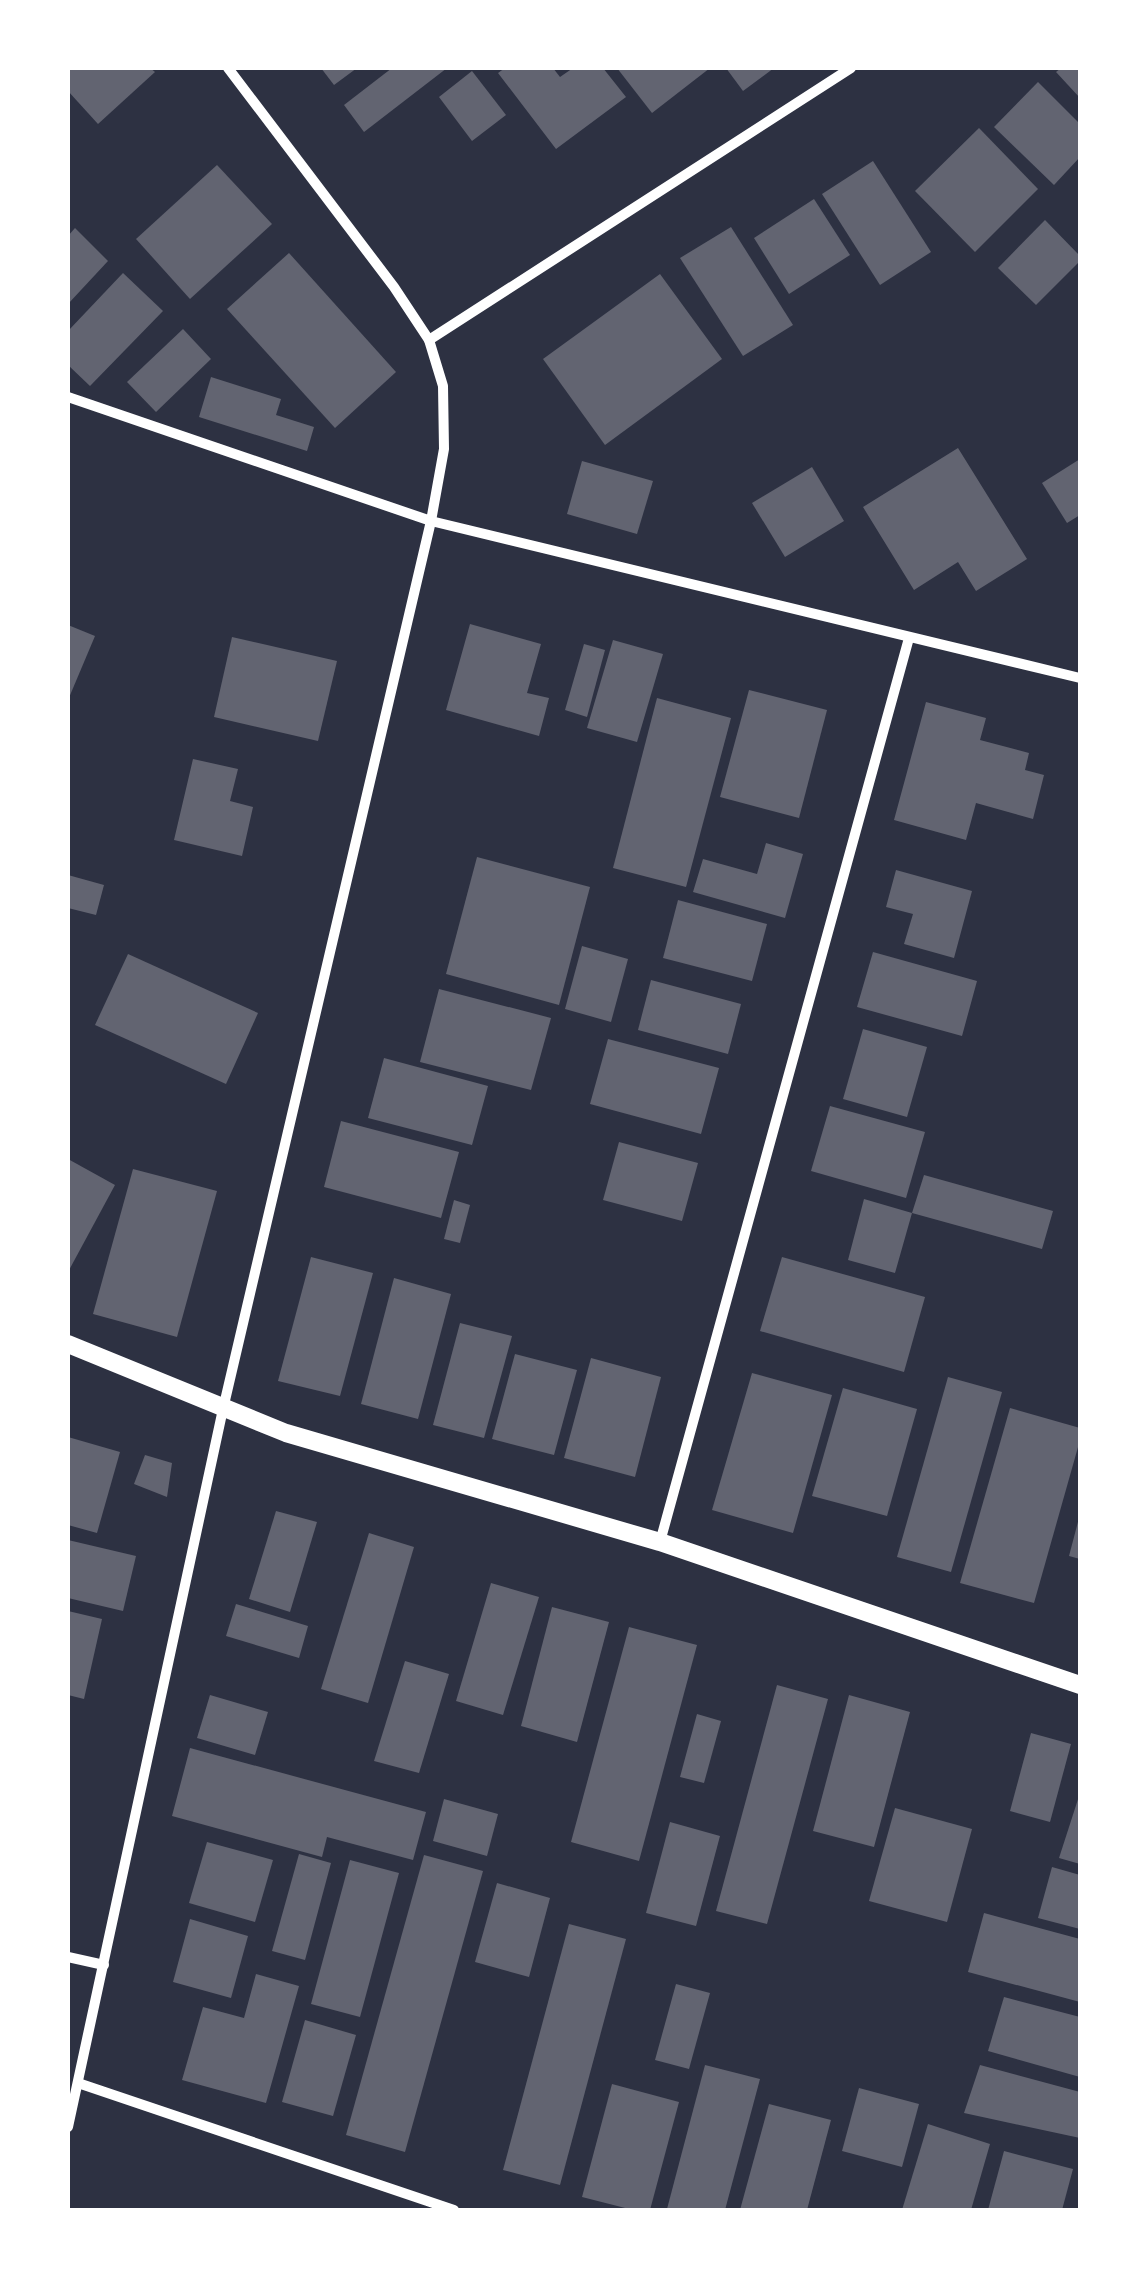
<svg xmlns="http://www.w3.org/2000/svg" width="1148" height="2278" viewBox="0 0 1148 2278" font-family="Ubuntu,sans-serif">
<rect width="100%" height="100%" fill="#2d3142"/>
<g fill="#626471">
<polygon points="71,68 150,68 155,72 98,124 68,91 68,71"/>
<polygon points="321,68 357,68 334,85"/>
<polygon points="392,68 447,68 364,132 344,105"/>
<polygon points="505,68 553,68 560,77 573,68 603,68 626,97 556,149 498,73"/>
<polygon points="617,68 710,68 652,113"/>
<polygon points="726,68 774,68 743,91"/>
<polygon points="1061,68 1080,68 1080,98 1056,72"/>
<polygon points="472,71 506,115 472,141 439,97"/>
<polygon points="1038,82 1080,124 1080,157 1054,185 994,127"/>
<polygon points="979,128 1038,189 975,252 915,191"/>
<polygon points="873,161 931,252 880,285 822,194"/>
<polygon points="217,165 272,224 190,299 136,239"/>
<polygon points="814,199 850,255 789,294 754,238"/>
<polygon points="1045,220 1080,256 1080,261 1036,305 998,268"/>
<polygon points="731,227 793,325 743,356 680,258"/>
<polygon points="75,228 108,261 68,304 68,236"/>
<polygon points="289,253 396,372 335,428 227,309"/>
<polygon points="123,273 163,311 90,386 68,365 68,331"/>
<polygon points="660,274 722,359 605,445 543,359"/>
<polygon points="183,329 211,359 156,412 127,382"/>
<polygon points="211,377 281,399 276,415 314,427 307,451 199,417"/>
<polygon points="958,448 1027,559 976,591 958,562 914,590 863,507"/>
<polygon points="1080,459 1080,515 1067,523 1042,483"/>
<polygon points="582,461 653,481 637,534 567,514"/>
<polygon points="812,467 844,521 785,557 752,503"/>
<polygon points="470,624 541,644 527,693 549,698 539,736 446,710"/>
<polygon points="68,625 95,636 68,700"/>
<polygon points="232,637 337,661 318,741 214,717"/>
<polygon points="613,640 663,654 637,742 587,728"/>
<polygon points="584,644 605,650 587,717 565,710"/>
<polygon points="749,690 827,710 799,818 720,797"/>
<polygon points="657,698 731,718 686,887 613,868"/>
<polygon points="926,702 986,718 980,740 1029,753 1025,770 1044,775 1033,819 976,803 966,840 894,820"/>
<polygon points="193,759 238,769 230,801 253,807 242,856 174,840"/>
<polygon points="766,843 803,854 785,918 693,892 703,859 757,874"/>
<polygon points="477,857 590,887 559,1005 446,974"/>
<polygon points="896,870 972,891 954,958 904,944 913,914 886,907"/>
<polygon points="68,875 104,885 96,915 68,908"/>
<polygon points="678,900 767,924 752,981 663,958"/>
<polygon points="582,946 628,959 611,1022 565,1009"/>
<polygon points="873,952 977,981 962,1036 857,1007"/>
<polygon points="128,954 258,1013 226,1084 95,1025"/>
<polygon points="651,980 741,1004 728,1054 638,1030"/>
<polygon points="439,989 551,1018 531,1090 420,1062"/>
<polygon points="863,1029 927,1047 907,1117 843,1099"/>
<polygon points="608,1039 719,1068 701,1134 590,1104"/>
<polygon points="384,1058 488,1086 472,1145 368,1118"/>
<polygon points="830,1106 925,1132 906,1198 811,1171"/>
<polygon points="341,1121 459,1152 441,1218 324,1187"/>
<polygon points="619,1142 698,1163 682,1221 603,1200"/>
<polygon points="68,1159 115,1185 68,1272"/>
<polygon points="133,1169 217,1191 177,1337 93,1314"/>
<polygon points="924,1175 1053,1211 1042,1249 912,1213 895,1273 848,1260 864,1199 912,1213"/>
<polygon points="454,1200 470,1205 460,1243 444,1239"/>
<polygon points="311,1257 373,1273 340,1396 278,1381"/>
<polygon points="782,1257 925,1297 904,1372 760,1331"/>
<polygon points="394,1278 451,1294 418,1419 361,1404"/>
<polygon points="460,1323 512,1336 484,1438 433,1425"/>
<polygon points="515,1354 577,1370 554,1455 492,1439"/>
<polygon points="591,1358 661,1377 635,1477 564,1458"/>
<polygon points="752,1373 832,1395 793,1533 712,1510"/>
<polygon points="948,1377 1002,1392 951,1572 897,1557"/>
<polygon points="843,1388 917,1409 887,1516 812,1496"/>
<polygon points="1010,1408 1080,1428 1080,1440 1034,1603 960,1583"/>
<polygon points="68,1437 120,1452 97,1533 68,1525"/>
<polygon points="145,1455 172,1463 167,1497 134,1484"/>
<polygon points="276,1511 317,1522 290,1612 249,1599"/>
<polygon points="1079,1518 1080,1518 1080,1559 1069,1556"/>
<polygon points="369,1533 414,1547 368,1703 321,1689"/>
<polygon points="68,1540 136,1556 123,1611 68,1598"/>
<polygon points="491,1583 539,1597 503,1715 456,1701"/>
<polygon points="236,1604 308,1626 299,1658 226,1636"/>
<polygon points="552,1607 609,1622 577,1742 521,1726"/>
<polygon points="68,1611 102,1619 84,1699 68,1695"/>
<polygon points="629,1627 697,1645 639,1861 571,1842"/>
<polygon points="405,1661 449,1674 419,1773 374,1761"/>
<polygon points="777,1685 828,1699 767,1924 716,1911"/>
<polygon points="210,1695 268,1712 255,1755 197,1738"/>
<polygon points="849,1695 910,1712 874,1847 813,1831"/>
<polygon points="697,1714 721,1721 704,1783 680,1777"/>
<polygon points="1031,1733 1071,1744 1050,1822 1010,1811"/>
<polygon points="190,1748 426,1812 413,1860 327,1837 322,1857 172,1816"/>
<polygon points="1080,1793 1080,1864 1059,1858"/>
<polygon points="444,1799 498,1814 487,1856 433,1841"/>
<polygon points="895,1808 972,1829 947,1922 869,1901"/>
<polygon points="670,1822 720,1836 696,1926 646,1913"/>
<polygon points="207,1842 273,1860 255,1922 189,1903"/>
<polygon points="299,1854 331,1863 305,1960 272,1951"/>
<polygon points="424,1855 483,1871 405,2152 346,2135"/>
<polygon points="350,1860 399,1873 360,2017 311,2004"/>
<polygon points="1052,1867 1080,1875 1080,1929 1038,1918"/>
<polygon points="497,1883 550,1898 529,1977 475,1962"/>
<polygon points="984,1913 1080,1939 1080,2002 968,1972"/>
<polygon points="190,1919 248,1936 231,1998 173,1982"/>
<polygon points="569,1924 626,1939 560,2185 503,2170"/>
<polygon points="256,1974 299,1986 266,2103 182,2080 203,2007 244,2018"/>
<polygon points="676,1984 710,1993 689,2069 655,2060"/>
<polygon points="1004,1997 1080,2017 1080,2077 988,2051"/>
<polygon points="305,2020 356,2035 333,2116 282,2102"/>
<polygon points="705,2065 760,2079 725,2210 672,2210 667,2209"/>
<polygon points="980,2065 1080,2092 1080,2138 964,2113"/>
<polygon points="612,2084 679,2102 650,2210 633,2210 582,2197"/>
<polygon points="859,2088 919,2104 902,2167 842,2151"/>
<polygon points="769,2104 831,2120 807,2210 740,2210"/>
<polygon points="928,2124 990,2144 971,2210 902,2210"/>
<polygon points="1004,2151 1073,2169 1062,2210 988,2210"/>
</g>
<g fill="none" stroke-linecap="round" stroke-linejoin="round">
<g stroke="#fff" stroke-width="10">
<polyline points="429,340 851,68"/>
<polyline points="68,397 431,521 1080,678"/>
<polyline points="660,1542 909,638"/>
<polyline points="68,1957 104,1965"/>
<polyline points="78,2083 454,2210"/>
<polyline points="68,2127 223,1409 431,521 444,449 443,386 429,340 394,287 228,68"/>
</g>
<polyline stroke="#fff" stroke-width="18" points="68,1344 286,1433 660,1542 1080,1685"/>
</g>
<rect width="1148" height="2278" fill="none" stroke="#ffffff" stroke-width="140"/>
</svg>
